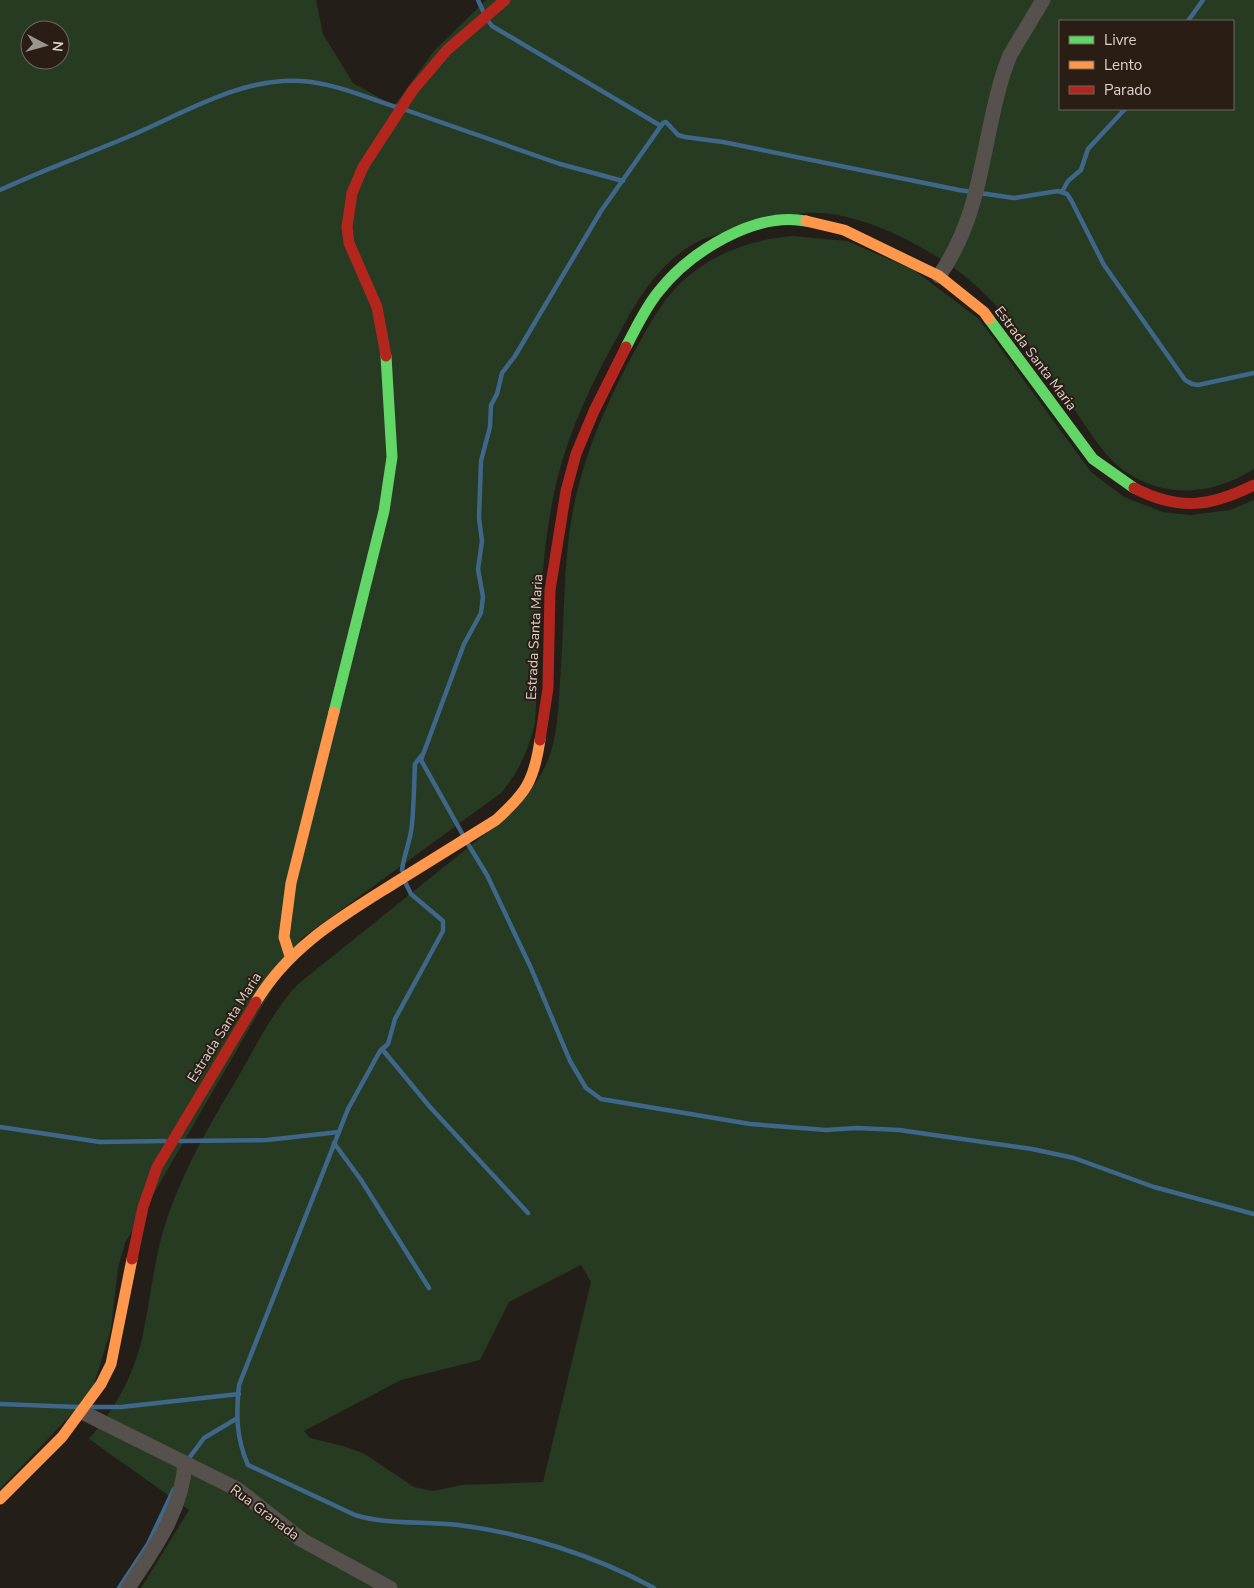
<svg xmlns="http://www.w3.org/2000/svg" width="1254" height="1588" viewBox="0 0 1254 1588" font-family="'Nunito Sans',sans-serif">
<rect width="100%" height="100%" fill="#241e19"/>
<g fill="#273a22" fill-rule="evenodd">
<path d="M0 0H316L323 34 353 83 394 106 434 51 486 0H1254V469C1215 494 1169 499 1129 474 1106 460 1093 436 1078 415 1040 362 1008 307 954 268 917 242 855 210 808 213 791 214 772 222 756 226 737 231 714 233 697 242 660 262 639 297 620 332 591 384 566 436 554 494 538 569 540 648 535 723 528 751 519 772 501 793L301 939 125 1243 118 1268 111 1329 91 1394 0 1489ZM1060 21H1233V109H1060ZM30 30H60V60H30Z"/>
<path d="M793 236 847 241 914 270 979 319 1091 472 1124 497 1163 512 1190 515 1230 510 1254 500V1588H141L189 1510 89 1439C114 1410 133 1377 142 1339 150 1302 153 1265 164 1228 181 1174 208 1127 237 1079 256 1046 272 1012 298 984L515 810C527 794 541 778 548 760 558 735 558 708 560 682 564 633 563 583 569 535 578 466 605 404 638 345 654 317 668 290 695 271 724 249 757 239 793 236ZM581 1265 591 1282 543 1482 461 1485 433 1491 414 1487 363 1453 343 1446 310 1438 304 1431 401 1380 480 1360 509 1302Z"/>
</g>
<g fill="none" stroke-linecap="round" stroke-linejoin="round">
<g stroke="#3f678a" stroke-width="4.5">
<polyline points="478,0 483,11"/>
<polyline points="1188,21 1203,0"/>
<polyline points="489,22 492,26 661,126"/>
<polyline points="406,110 560,164 623,181"/>
<path d="M0 190C45 169 91 153 137 133 187 111 244 77 301 81 334 83 365 97 396 107"/>
<polyline points="1062,192 1068,181 1081,170 1088,149 1125,109"/>
<polyline points="463,835 421,760 464,644 481,613 483,597 478,569 482,541 479,518 481,461 490,427 491,405 497,394 502,373 515,356 601,211 663,123 666,122 678,135 685,137 723,142 959,190 1014,198 1058,191 1067,194 1071,200 1104,265 1185,380 1192,384 1198,385 1254,373"/>
<polyline points="468,844 487,875 531,968 570,1061 586,1088 601,1099 750,1124 826,1130 857,1128 899,1130 1032,1149 1074,1158 1154,1187 1254,1214"/>
<path d="M402 870C404 854 411 840 412 824 414 804 414 784 415 764L421 756"/>
<path d="M406 884 411 894 443 921V931L395 1019 388 1044 380 1051 348 1109 239 1385C236 1414 236 1438 248 1465L355 1515C387 1525 424 1521 458 1525 524 1533 596 1556 654 1588"/>
<polyline points="382,1049 430,1107 528,1213"/>
<polyline points="0,1127 100,1142 165,1141"/>
<polyline points="180,1141 267,1140 339,1132"/>
<polyline points="334,1143 361,1180 429,1288"/>
<polyline points="0,1404 78,1407"/>
<polyline points="93,1407 121,1407 239,1394"/>
<polyline points="187,1461 204,1438 236,1419"/>
<polyline points="119,1588 148,1544 174,1489"/>
</g>
<g stroke="#56514d" stroke-width="15">
<path d="M939 276C984 211 981 143 1004 71L1010 55 1043 0"/>
<polyline points="84,1413 237,1489 302,1540 390,1588"/>
<path d="M128 1588C154 1549 182 1511 185 1463"/>
</g>
<g stroke="#63d668" stroke-width="11">
<polyline points="989,319 1093,459 1134,488"/>
<path d="M626 347C636 328 645 308 659 291 690 252 755 211 806 221"/>
<polyline points="334,712 384,511 392,457 386,356"/>
</g>
<g stroke="#ff974d" stroke-width="11">
<polyline points="806,221 844,230 939,276 984,312 989,319"/>
<polyline points="290,956 284,937 291,883 334,712"/>
<path d="M256 1002C289 947 339 918 393 884 427 863 462 841 496 820 526 793 534 781 540 740"/>
<polyline points="0,1499 62,1437 101,1384 111,1364 132,1259"/>
</g>
<g stroke="#b3261e" stroke-width="11">
<polyline points="386,356 377,307 349,243 347,227 352,193 363,167 413,90 447,50 505,0"/>
<path d="M1134 488C1179 511 1210 507 1254 485"/>
<polyline points="540,740 548,688 550,590 566,491 576,454 594,411 626,347"/>
<polyline points="132,1259 143,1207 157,1167 256,1002"/>
</g>
</g>
<g text-anchor="middle" stroke-width="4" stroke-linejoin="round" paint-order="stroke">
<g font-size="14" fill="#ddd4ce" stroke="#291d14">
<text transform="translate(1036 358) rotate(53)" y="5">Estrada Santa Maria</text>
<text transform="translate(534 637) rotate(-87)" y="5">Estrada Santa Maria</text>
<text transform="translate(224 1027) rotate(-58)" y="5">Estrada Santa Maria</text>
<text transform="translate(265 1512) rotate(37)" y="5">Rua Granada</text>
</g>
</g>
<rect x="1059" y="20" width="175" height="90" fill="#291d14" stroke="#71665e"/>
<rect x="1069" y="36" width="25" height="8" fill="#63d668" stroke="#71665e"/>
<text x="1104" y="45" font-size="15" fill="#ddd4ce">Livre</text>
<rect x="1069" y="61" width="25" height="8" fill="#ff974d" stroke="#71665e"/>
<text x="1104" y="70" font-size="15" fill="#ddd4ce">Lento</text>
<rect x="1069" y="86" width="25" height="8" fill="#b3261e" stroke="#71665e"/>
<text x="1104" y="95" font-size="15" fill="#ddd4ce">Parado</text>
<g transform="translate(45 45) rotate(96)"><circle r="24" fill="#291d14" stroke="#71665e"/>
<path d="M0-4L9 19L0 12L-9 19Z" fill="#9c948f"/>
<text y="-8" font-size="14" font-weight="bold" text-anchor="middle" fill="#ddd4ce">N</text>
</g>
</svg>
